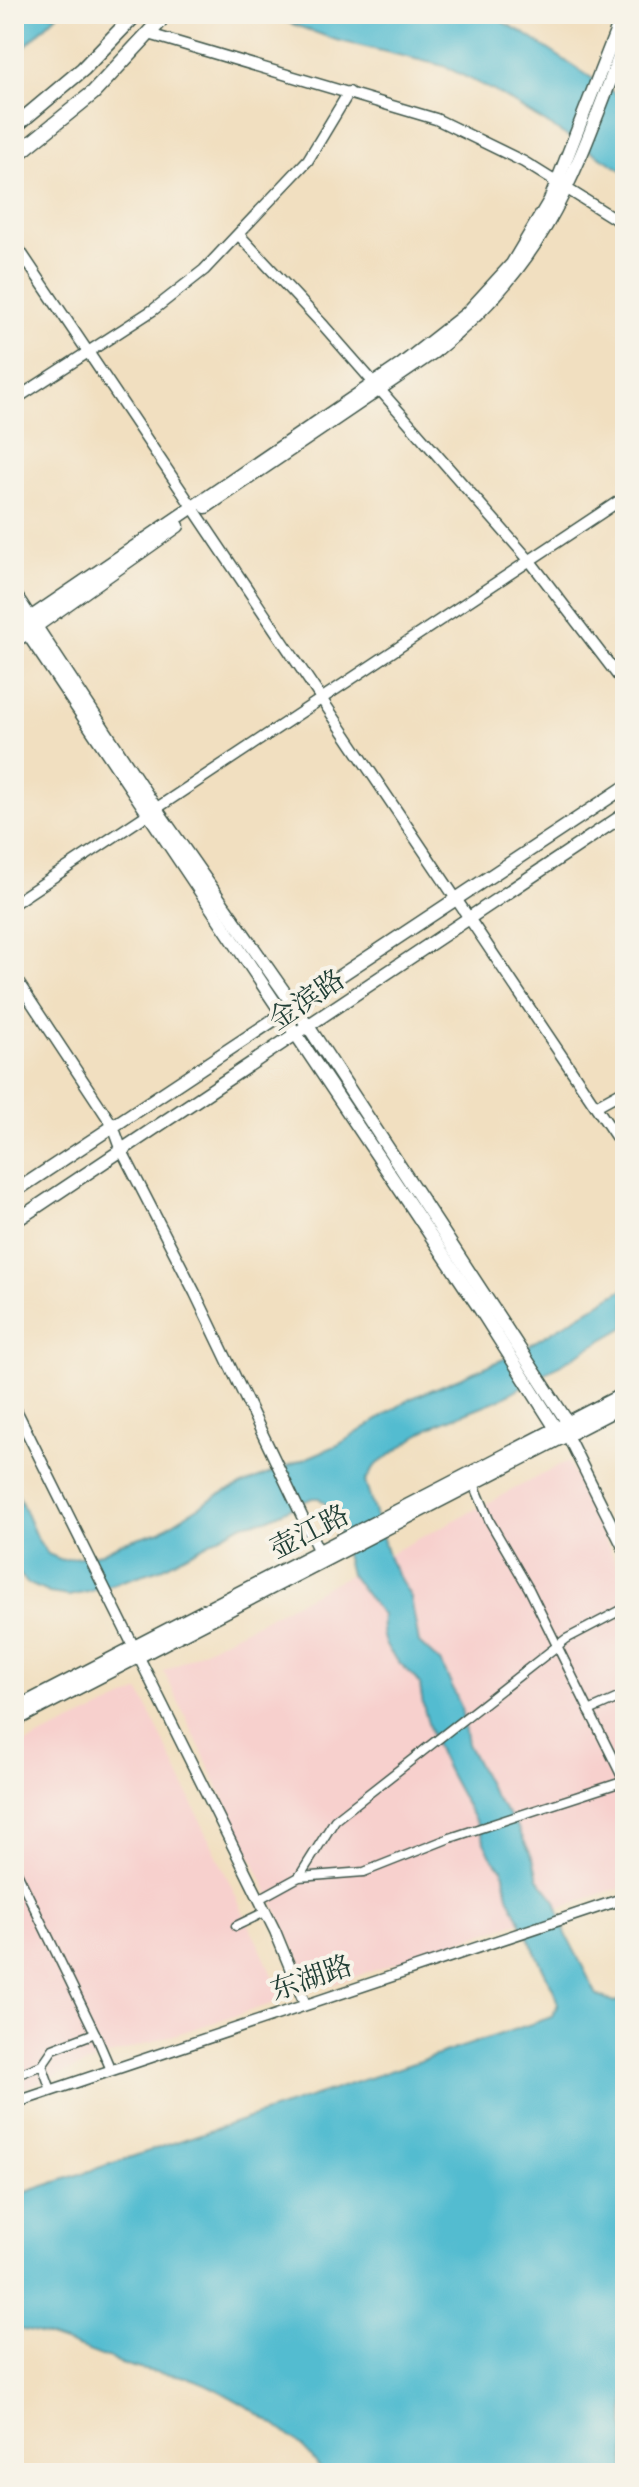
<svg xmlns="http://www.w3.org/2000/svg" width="639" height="2487" viewBox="0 0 639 2487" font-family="'Sorts Mill Goudy','Noto Serif SC',serif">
<rect width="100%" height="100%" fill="#f7f3e8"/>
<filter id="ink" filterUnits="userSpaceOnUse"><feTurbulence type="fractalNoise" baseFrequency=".0125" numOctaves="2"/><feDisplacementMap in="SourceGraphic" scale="16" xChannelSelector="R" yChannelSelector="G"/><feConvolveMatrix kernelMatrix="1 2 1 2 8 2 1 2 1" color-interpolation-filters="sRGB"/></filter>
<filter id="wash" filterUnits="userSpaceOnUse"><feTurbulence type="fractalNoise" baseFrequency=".006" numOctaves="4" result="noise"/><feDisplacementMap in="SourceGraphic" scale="32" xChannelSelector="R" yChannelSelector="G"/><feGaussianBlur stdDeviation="1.8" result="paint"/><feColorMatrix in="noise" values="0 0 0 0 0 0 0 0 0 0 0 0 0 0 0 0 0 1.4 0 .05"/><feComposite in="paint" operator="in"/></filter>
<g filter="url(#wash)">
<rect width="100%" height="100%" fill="#f1dfc0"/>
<g fill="#f7d0cd">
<polygon points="568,1461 625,1582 625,1886 328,1986 307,1975 164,1671"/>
<polygon points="140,1691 281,1993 275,2003 114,2054 14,2092 14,1749"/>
</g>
<g fill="#53bcd0" stroke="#397c82" stroke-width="2">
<polygon points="14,14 58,14 14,57"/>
<polygon points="265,14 487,14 522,32 625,100 625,172 494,91 444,66 336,40"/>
<path d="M625 1288V1327L500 1399 430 1427 375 1466 365 1482 390 1561 411 1598 419 1643 442 1664 461 1707 467 1744 494 1796 518 1828 534 1861 538 1878 556 1901 566 1934 597 1995 614 2002 625 1999V2473H321C311 2441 222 2388 190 2378 172 2373 153 2373 136 2368 94 2355 57 2336 14 2328V2196L552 2017 558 2004 553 1989 508 1896 503 1869C483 1851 488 1843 476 1822 451 1779 425 1735 420 1685 402 1659 378 1656 382 1615L350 1574 334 1512 319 1498H312L267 1519 243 1524 160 1569 88 1592 69 1596 49 1593 27 1583 14 1568V1485L36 1537 48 1554 62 1560 102 1553 121 1543 160 1531 218 1495 338 1445 410 1399 511 1356Z"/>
</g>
</g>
<g filter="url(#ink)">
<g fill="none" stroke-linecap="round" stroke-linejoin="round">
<g stroke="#3e5549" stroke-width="11">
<g id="minor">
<polyline points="474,1484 490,1522 529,1589 624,1781"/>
<polyline points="589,1711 625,1695"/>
<polyline points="14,1866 95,2033 53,2049 42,2065"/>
<polyline points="299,1877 335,1820 566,1639 625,1608"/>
<polyline points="259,1899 299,1877 364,1872 450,1838 625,1781"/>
<polyline points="236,1926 265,1912"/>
<polyline points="95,2033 111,2070"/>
<polyline points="14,2076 42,2065 51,2090"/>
</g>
</g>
<g stroke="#3e5549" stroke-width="13">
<g id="tertiary">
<polyline points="149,34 436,119 524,162 625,225"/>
<polyline points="239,235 324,326 530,561 625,685"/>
<polyline points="14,242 625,1150"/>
<polyline points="14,400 153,310 204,270 308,160 349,92"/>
<polyline points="14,903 625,497"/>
<polyline points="14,976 113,1126 122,1151 195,1293 321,1556"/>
<polyline points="596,1106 625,1090"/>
<polyline points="14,1406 275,1931 305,2004"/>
<polyline points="567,1435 625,1551"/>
<polyline points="14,2103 625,1898"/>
</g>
</g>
<g stroke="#3e5549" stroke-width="15">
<g id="secondary">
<path d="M206 507 434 352C549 262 575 172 625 42"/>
<polyline points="14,593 156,809 308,1026 574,1432"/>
<polyline points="14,613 480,1309 562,1438"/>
<polyline points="14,629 401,365 466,314 512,264 550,200 623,14"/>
<polyline points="14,642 178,526"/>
<polyline points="14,1192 625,787"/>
<polyline points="14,1222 625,814"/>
<polyline points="14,1709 625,1393"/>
<polyline points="14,1721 625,1405"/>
</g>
</g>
<g stroke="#3e5549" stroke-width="17">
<g id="primary">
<polyline points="14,127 83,69 135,15"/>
<polyline points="14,157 93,93 159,22"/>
</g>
</g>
<use href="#minor" stroke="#fff" stroke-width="8"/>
<use href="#tertiary" stroke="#fff" stroke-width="10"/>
<use href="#secondary" stroke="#fff" stroke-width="12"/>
<use href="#primary" stroke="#fff" stroke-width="14"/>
</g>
</g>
<g text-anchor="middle" stroke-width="8" stroke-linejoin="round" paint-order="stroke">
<g font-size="28" fill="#1f3d34" stroke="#f7f3e8">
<text transform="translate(306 999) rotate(-34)" y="10">金滨路</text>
<text transform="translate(309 1531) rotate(-27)" y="10">壶江路</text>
<text transform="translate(311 1977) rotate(-19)" y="10">东湖路</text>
</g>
</g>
<rect width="639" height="2487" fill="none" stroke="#f7f3e8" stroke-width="48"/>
</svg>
